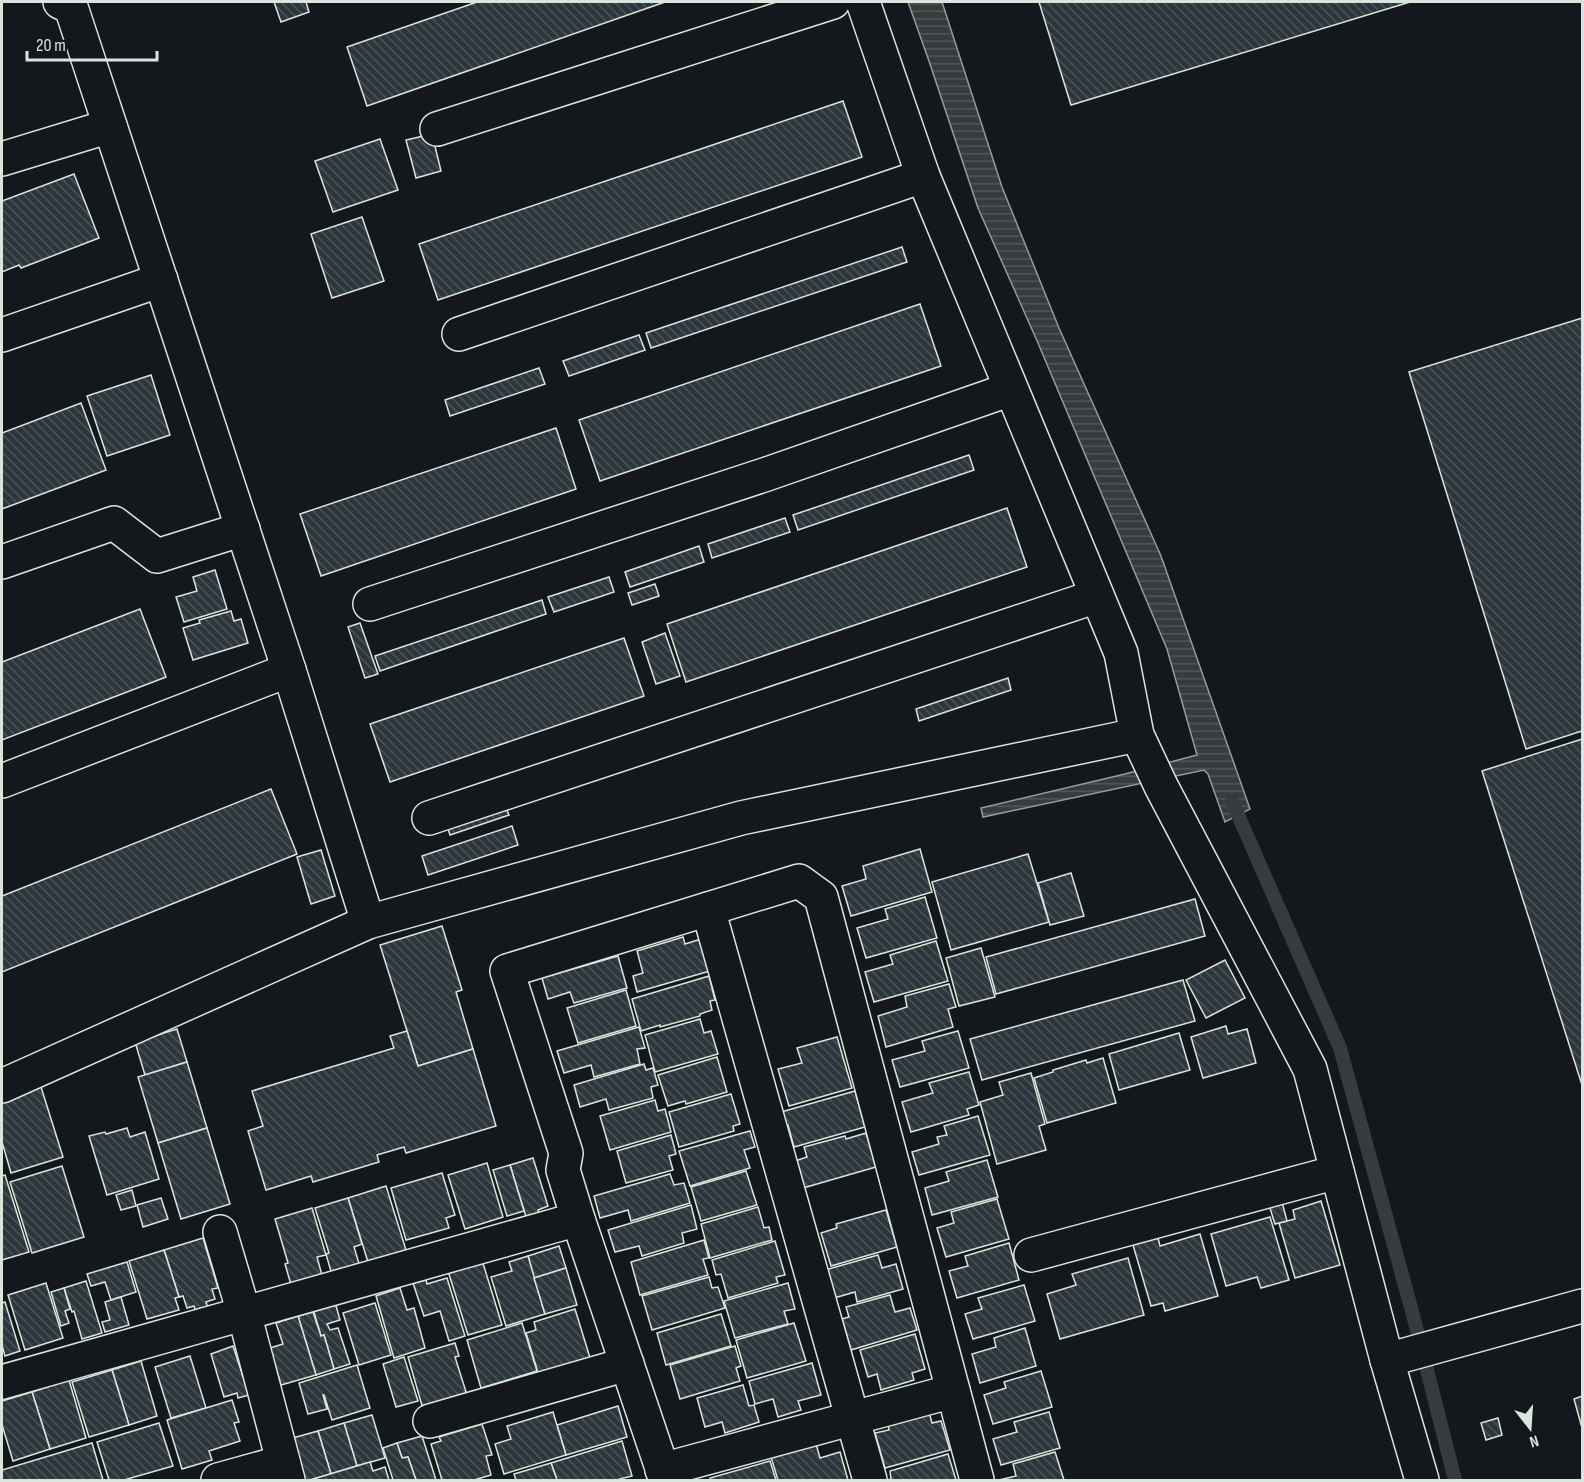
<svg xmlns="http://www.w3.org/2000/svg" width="1584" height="1482" viewBox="0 0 1584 1482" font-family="'Sofia Sans Condensed',sans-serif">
<defs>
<pattern id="water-rules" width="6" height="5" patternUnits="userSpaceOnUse" patternTransform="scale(1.5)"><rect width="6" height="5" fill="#363b3e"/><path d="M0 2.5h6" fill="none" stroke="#525759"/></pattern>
<pattern id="building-back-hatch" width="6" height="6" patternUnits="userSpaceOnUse" patternTransform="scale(1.5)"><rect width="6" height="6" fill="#2c363c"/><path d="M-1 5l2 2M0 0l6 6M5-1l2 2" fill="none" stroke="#4a5358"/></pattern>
</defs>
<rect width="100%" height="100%" fill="#14181c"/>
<polygon fill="url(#water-rules)" stroke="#939e99" stroke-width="1.5" points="908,2 942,2 1002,187 1059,328 1161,556 1250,809 1225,822 1208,774 1204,770 983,817 981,808 1125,774 1197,755 1167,649 1038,343 978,208 929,61"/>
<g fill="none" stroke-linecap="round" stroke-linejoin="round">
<polyline stroke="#363b3e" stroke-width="14" points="1232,801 1340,1048 1413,1315 1455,1480"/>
</g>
<g fill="url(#building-back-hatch)" stroke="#d8e6dc" stroke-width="1.5">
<polygon points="274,2 306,2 309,12 281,22"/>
<polygon points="477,2 665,2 367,106 347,47"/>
<polygon points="1039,2 1410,2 1071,105"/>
<polygon points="843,101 862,157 438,300 419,244"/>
<polygon points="432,134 441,171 416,178 406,140"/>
<polygon points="380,139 398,190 333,212 315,161"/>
<polygon points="74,174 99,238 21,268 19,265 2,272 2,201"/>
<polygon points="362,217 384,281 332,298 311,234"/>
<polygon points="902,247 907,262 651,348 646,333"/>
<polygon points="920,304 941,366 600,481 579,420"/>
<polygon points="1582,318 1582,731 1526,749 1409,372"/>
<polygon points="639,335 645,350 569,376 563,361"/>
<polygon points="539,368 545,384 450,416 445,400"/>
<polygon points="151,375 170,435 107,456 87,396"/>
<polygon points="81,403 106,470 2,509 2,433"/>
<polygon points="556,428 576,489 321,576 300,514"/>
<polygon points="969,455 974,470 798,530 793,515"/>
<polygon points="1007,508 1027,567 686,682 667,624"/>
<polygon points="785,518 790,532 712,558 708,544"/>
<polygon points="699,546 704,562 630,587 625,572"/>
<polygon points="215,570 227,609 184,622 176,597 197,591 193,577"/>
<polygon points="609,577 614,592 554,612 548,597"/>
<polygon points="655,584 659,596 632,605 628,593"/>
<polygon points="542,600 546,614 380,671 375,656"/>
<polygon points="140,609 166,677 2,740 2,662"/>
<polygon points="231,611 234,621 241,619 248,643 193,660 183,628 200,623 199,620"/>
<polygon points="360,623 378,674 365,678 348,627"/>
<polygon points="665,633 680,676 656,684 642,642"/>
<polygon points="624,638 644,696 390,782 370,724"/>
<polygon points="1008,678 1011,690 919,721 916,709"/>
<polygon points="1582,739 1582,1085 1482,771"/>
<polygon points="271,789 297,854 2,972 2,896"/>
<polygon points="504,803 509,815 450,835 446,822"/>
<polygon points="512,826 518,845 428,875 422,856"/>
<polygon points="920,849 932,892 851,916 842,886 866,879 863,866"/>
<polygon points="321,850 335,896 311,904 297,857"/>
<polygon points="1028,854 1049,922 951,950 932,882"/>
<polygon points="1071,873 1084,916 1050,925 1038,883"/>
<polygon points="925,897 937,938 866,958 857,928 888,919 885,909"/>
<polygon points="1195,899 1205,936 996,994 986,957"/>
<polygon points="442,926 462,990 456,992 473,1049 418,1066 380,945"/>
<polygon points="683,937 685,944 701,939 710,971 637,992 633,976 643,973 637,951"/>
<polygon points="936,941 948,981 874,1002 865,972 893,964 890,955"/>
<polygon points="981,948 995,997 959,1006 946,958"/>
<polygon points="618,956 627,988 574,1003 570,992 548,999 542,978"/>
<polygon points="1225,960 1245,998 1206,1018 1186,980"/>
<polygon points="709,976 715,1000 710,1001 712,1010 700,1014 700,1016 660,1027 660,1025 641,1031 632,999"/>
<polygon points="1183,980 1195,1021 982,1080 970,1039"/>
<polygon points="949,984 956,1007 948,1009 953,1027 886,1047 878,1016 907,1007 905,996"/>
<polygon points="626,990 636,1026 578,1043 567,1008"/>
<polygon points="700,1019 704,1033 711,1031 718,1054 655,1072 645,1035"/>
<polygon points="1226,1026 1228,1034 1247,1029 1256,1063 1203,1078 1191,1037"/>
<polygon points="639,1027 645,1048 637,1049 640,1064 594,1077 591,1065 564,1073 557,1051"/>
<polygon points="177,1029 187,1062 145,1075 135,1042"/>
<polygon points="407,1031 418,1066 473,1049 496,1126 406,1153 404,1147 377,1155 379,1162 313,1182 311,1176 266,1190 248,1131 263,1126 252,1091 394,1048 390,1036"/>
<polygon points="958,1031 969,1068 900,1087 892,1060 925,1051 922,1041"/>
<polygon points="1179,1033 1190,1070 1119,1090 1109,1054"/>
<polygon points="837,1037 852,1088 789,1106 778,1069 802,1063 797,1048"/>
<polygon points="717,1057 727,1092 686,1104 685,1101 668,1106 658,1075"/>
<polygon points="1103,1058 1116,1103 1047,1123 1034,1078 1053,1072 1053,1070 1086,1060 1087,1063"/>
<polygon points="187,1062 207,1128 158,1143 138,1077"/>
<polygon points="644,1064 646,1070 653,1068 658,1085 651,1087 653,1098 609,1110 606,1099 580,1107 574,1085"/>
<polygon points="969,1072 979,1105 967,1109 969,1115 911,1132 902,1102 933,1093 929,1083"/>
<polygon points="1031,1073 1045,1124 1039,1126 1046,1150 997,1164 980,1102 1003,1095 999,1082"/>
<polygon points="41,1087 63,1157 11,1173 2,1142 2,1099"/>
<polygon points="855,1091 865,1127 794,1147 788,1125 785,1126 781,1112"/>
<polygon points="731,1094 740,1124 733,1126 734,1131 679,1147 669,1112"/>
<polygon points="655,1100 658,1111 665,1109 671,1132 610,1150 600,1116"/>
<polygon points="978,1116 990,1155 919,1175 912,1152 939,1144 937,1137 947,1135 944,1126"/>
<polygon points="127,1128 130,1137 145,1132 159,1179 107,1195 89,1136 105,1132 106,1134"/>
<polygon points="207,1128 230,1204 181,1219 158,1143"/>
<polygon points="750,1131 755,1147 744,1150 750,1168 690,1186 679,1151"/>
<polygon points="866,1133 876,1167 803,1188 795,1161 807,1157 804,1147 845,1136 846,1139"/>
<polygon points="671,1135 676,1154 669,1156 673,1170 626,1183 617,1151"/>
<polygon points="533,1158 548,1206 538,1210 540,1216 527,1220 510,1165"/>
<polygon points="987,1160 998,1197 932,1215 925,1188 949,1181 946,1172"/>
<polygon points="487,1163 503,1217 465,1229 448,1175"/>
<polygon points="510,1165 524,1211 507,1216 493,1170"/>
<polygon points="62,1166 84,1237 32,1253 10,1182"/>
<polygon points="746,1171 757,1205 701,1221 691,1187"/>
<polygon points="442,1173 455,1215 446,1218 449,1228 406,1240 391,1188"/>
<polygon points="670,1174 674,1185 684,1183 690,1203 631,1221 628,1210 600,1218 594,1196"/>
<polygon points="5,1175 29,1252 2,1260 2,1176"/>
<polygon points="386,1186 406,1250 368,1262 348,1198"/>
<polygon points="132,1190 136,1206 121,1210 116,1195"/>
<polygon points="161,1198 168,1219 143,1227 137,1205"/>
<polygon points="348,1198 362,1244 354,1247 360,1267 332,1275 326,1254 329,1253 315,1208"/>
<polygon points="997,1199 1009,1239 946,1257 937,1228 954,1223 951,1212"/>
<polygon points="1321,1201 1340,1265 1295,1278 1279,1223 1295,1219 1293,1210"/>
<polygon points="1282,1202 1287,1221 1275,1224 1269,1205"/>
<polygon points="691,1205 697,1229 682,1233 684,1243 642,1256 639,1246 615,1252 608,1230"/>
<polygon points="758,1207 764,1228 769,1227 772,1240 710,1258 701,1224"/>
<polygon points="312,1208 326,1255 317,1257 323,1279 292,1288 285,1264 288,1263 275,1219"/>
<polygon points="886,1210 897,1247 831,1266 821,1233 837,1228 836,1224"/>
<polygon points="1270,1217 1289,1280 1261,1288 1257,1277 1226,1286 1211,1234"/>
<polygon points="1200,1234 1218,1296 1165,1311 1163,1303 1151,1306 1133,1245 1158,1238 1160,1246"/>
<polygon points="203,1238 218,1288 212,1289 215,1299 206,1302 208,1308 196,1312 194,1306 187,1308 183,1296 179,1297 164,1250"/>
<polygon points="704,1240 709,1258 703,1259 708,1275 640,1295 631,1262"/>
<polygon points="775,1241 785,1275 776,1277 778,1283 728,1298 721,1274 716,1275 712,1260"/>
<polygon points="1009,1243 1019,1280 957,1298 949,1271 968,1266 965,1256"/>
<polygon points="559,1246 566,1268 534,1278 528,1256"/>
<polygon points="164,1250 179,1297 175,1298 179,1310 147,1319 129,1261"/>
<polygon points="878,1255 882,1268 896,1264 903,1289 857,1302 855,1292 834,1298 825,1270"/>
<polygon points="528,1256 545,1314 506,1326 491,1277 512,1271 509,1262"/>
<polygon points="1128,1258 1144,1315 1060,1339 1047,1294 1076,1285 1072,1274"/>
<polygon points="482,1260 502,1325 468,1335 448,1271"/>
<polygon points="127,1262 136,1292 111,1300 105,1282 91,1286 87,1274"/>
<polygon points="566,1268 577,1305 545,1314 534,1278"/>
<polygon points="709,1277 712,1288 718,1287 725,1308 652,1330 642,1296"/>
<polygon points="447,1278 465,1336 449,1341 440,1311 424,1316 413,1283 426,1280 427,1284"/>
<polygon points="86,1281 102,1333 82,1339 74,1311 72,1312 64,1288"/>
<polygon points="46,1283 63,1338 25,1350 8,1295"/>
<polygon points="788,1283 795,1309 784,1311 788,1324 735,1338 724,1301"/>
<polygon points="1024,1285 1035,1321 973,1339 965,1314 982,1309 978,1298"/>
<polygon points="64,1288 70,1309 65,1311 69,1323 61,1326 51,1292"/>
<polygon points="400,1288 407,1310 414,1308 425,1348 394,1358 376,1296"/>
<polygon points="890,1295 895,1312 910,1308 917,1330 851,1350 842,1319 849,1317 846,1307"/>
<polygon points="121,1297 129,1325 105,1332 102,1322 110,1320 105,1302"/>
<polygon points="5,1302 20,1351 5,1356 2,1345 2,1303"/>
<polygon points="335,1302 340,1320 327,1324 330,1330 338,1328 350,1364 334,1369 324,1335 321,1336 313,1309"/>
<polygon points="375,1303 391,1355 359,1365 343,1313"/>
<polygon points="575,1309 591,1361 539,1376 526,1333 536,1330 534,1322"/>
<polygon points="313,1312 321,1336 324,1335 334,1369 316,1375 298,1316"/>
<polygon points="721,1314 731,1346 666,1365 657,1333"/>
<polygon points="298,1316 316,1375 281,1385 270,1348 283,1344 276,1323"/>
<polygon points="522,1323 537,1371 481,1388 467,1340"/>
<polygon points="794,1323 806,1361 747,1378 736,1340"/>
<polygon points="1025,1328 1036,1366 980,1383 972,1354 996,1347 994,1338"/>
<polygon points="915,1334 925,1369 912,1373 914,1380 881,1390 877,1374 868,1377 860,1350"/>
<polygon points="455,1343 459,1356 455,1357 467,1395 423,1409 408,1357"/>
<polygon points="233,1346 249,1395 238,1398 237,1393 224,1397 211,1354"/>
<polygon points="735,1346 741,1366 736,1368 740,1381 680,1399 670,1365"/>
<polygon points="190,1356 206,1408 171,1418 155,1367"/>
<polygon points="404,1357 418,1401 396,1407 383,1364"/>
<polygon points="141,1361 157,1416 129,1425 112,1370"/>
<polygon points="812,1363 821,1395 798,1401 801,1410 778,1417 773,1399 755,1404 749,1381"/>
<polygon points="357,1365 370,1408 332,1420 324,1395 323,1395 327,1409 308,1414 299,1383"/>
<polygon points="112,1370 129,1425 89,1437 72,1382"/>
<polygon points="1041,1371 1052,1407 993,1424 984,1395 1006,1388 1004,1382"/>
<polygon points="69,1380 86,1438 50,1449 32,1392"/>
<polygon points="743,1385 749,1406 754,1405 759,1422 725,1433 722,1422 705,1427 697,1398"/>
<polygon points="32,1392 50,1449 13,1461 2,1425 2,1401"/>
<polygon points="1582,1396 1582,1428 1574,1399"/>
<polygon points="232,1400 239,1422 234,1423 240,1441 209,1451 212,1460 182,1469 167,1420"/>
<polygon points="618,1406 627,1437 566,1455 557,1425"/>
<polygon points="553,1412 566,1455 504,1474 495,1444 511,1439 507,1426"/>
<polygon points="929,1412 932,1423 941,1421 950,1450 885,1468 875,1433 889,1430 888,1424"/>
<polygon points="1049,1412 1060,1448 1001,1465 993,1439 1017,1432 1014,1422"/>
<polygon points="372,1415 385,1458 357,1466 344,1423"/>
<polygon points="1498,1418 1502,1435 1486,1440 1481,1423"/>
<polygon points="159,1423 173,1466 124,1480 109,1480 97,1442"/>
<polygon points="344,1423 357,1466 331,1474 318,1431"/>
<polygon points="482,1424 492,1455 486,1456 491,1475 474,1480 442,1480 431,1444 441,1441 439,1437"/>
<polygon points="318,1431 331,1474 310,1480 301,1480 289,1439"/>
<polygon points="422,1436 436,1480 416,1480 408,1457 402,1458 397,1443"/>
<polygon points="622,1441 632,1476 616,1480 557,1480 551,1463"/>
<polygon points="92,1443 103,1480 2,1480 2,1470"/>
<polygon points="397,1443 402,1458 408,1457 416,1480 393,1480 383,1448"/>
<polygon points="816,1444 820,1458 840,1452 848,1480 778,1480 771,1457"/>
<polygon points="1055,1452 1064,1480 999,1480 1016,1476 1013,1464"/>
<polygon points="948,1454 956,1480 887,1480 891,1479 890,1471"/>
<polygon points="770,1461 776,1480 710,1480 710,1478"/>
<polygon points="370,1462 373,1471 385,1467 389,1480 310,1480"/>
<polygon points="551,1463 557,1480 516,1480 514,1474"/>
</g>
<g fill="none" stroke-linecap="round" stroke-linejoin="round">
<g stroke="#d8e6dc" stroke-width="36">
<g id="minor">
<polyline points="60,2 71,7 289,670 368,922"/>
<polyline points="863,2 923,176 1121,653 1137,735 1161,786 1310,1069 1387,1360 1422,1480"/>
<polyline points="437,129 833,2"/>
<polyline points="2,159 110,126"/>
<polyline points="459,334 923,176"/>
<polyline points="2,335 161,280"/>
<polyline points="2,562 114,523 157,556 243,529"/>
<polyline points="370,604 764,475 1011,389"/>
<polyline points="2,781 289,670"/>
<polyline points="429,818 1097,596"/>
<polyline points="708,909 870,1480"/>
<polyline points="2,1086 368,922 741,818 1137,735"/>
<polyline points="220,1232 244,1313 288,1480"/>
<polyline points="1031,1255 1337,1172"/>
<polyline points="1387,1360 1582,1306"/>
<polyline points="2,1382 578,1219"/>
<polyline points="430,1421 627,1364"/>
<polyline points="662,1470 953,1391"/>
<polyline points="218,1480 283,1462"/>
<polyline points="666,1480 578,1219 563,1170 566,1153 507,971 799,881 821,897 977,1480"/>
</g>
</g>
<use href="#minor" stroke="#14181c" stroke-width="33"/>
</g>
<rect width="1584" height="1482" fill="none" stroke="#d8e6dc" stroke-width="6"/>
<g transform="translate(1530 1428) rotate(163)" stroke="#14181c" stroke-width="4.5" paint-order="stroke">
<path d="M0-4.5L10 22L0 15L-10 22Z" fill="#d8e6dc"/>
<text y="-9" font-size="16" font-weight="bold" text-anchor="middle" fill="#d8e6dc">N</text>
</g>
<path d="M27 51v9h130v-9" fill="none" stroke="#d8e6dc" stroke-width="3"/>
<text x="36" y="51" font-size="18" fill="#d8e6dc" stroke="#14181c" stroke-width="4.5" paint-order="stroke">20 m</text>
</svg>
